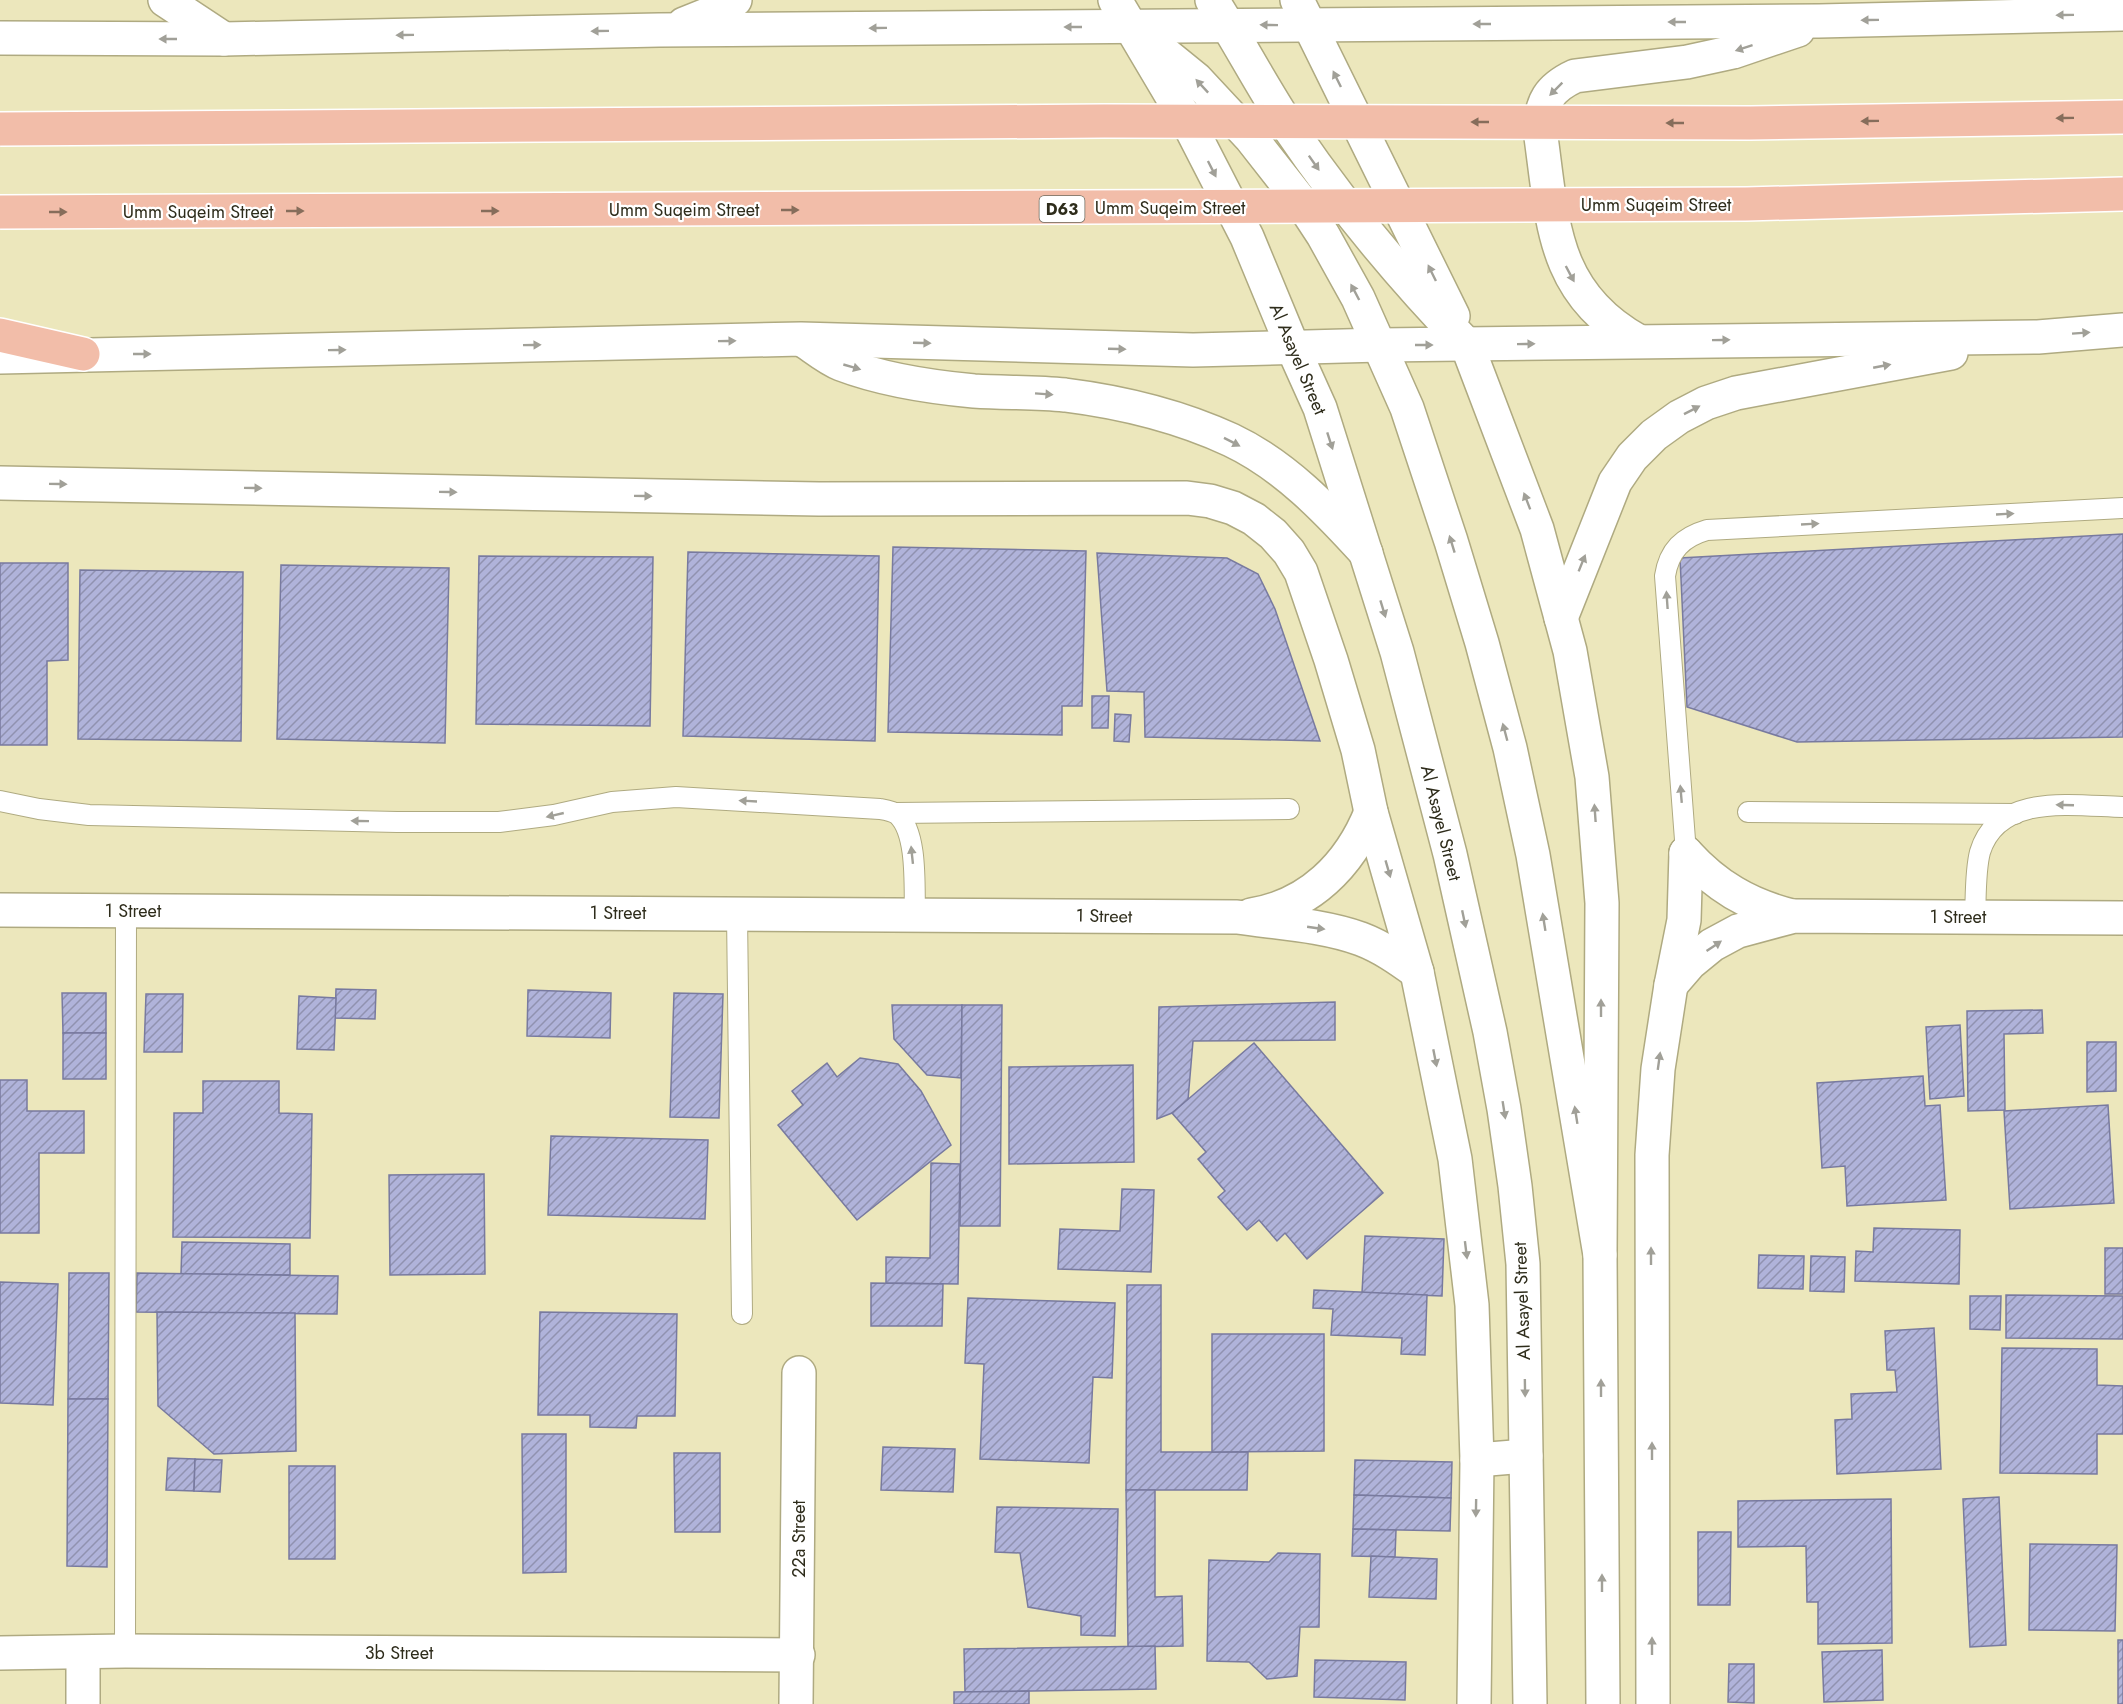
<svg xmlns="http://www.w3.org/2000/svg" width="2123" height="1704" viewBox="0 0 2123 1704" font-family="Jost,sans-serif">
<defs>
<pattern id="building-hatch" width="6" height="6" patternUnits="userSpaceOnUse" patternTransform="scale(1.5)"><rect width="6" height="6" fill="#b0b3da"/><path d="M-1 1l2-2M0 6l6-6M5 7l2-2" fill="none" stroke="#9092b0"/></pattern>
</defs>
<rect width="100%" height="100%" fill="#ece7bc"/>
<g fill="url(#building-hatch)" stroke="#787a9f" stroke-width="1.5">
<polygon points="2123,534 2123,737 1797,742 1687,707 1680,558"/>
<polygon points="893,547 1086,551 1082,706 1062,706 1062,735 888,732"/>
<polygon points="688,552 879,556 875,741 683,736"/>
<polygon points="1097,553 1227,558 1258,574 1275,609 1320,741 1145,737 1144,692 1107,691"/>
<polygon points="479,556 653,557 650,726 476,724"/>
<polygon points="0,563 68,563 68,660 47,661 47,745 0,745"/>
<polygon points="281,565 449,568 445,743 277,739"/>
<polygon points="80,570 243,572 241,741 78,739"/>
<polygon points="1092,696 1109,696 1108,728 1092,728"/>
<polygon points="1115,714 1131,715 1129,742 1114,741"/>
<polygon points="336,989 376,990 375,1019 335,1018"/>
<polygon points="528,990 611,993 610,1038 527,1036"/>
<polygon points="62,993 106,993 106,1033 63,1033"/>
<polygon points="674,993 723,994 719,1118 670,1117"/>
<polygon points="146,994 183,994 182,1052 144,1052"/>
<polygon points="299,996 336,998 334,1050 297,1049"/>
<polygon points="1335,1002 1335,1040 1193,1041 1188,1100 1172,1113 1157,1119 1159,1007"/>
<polygon points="892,1005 962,1005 961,1078 927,1075 894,1039"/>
<polygon points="962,1005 1002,1005 1000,1226 960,1226"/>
<polygon points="2042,1010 2043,1033 2004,1034 2005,1110 1968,1111 1967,1011"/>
<polygon points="1960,1025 1964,1096 1930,1099 1926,1027"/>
<rect x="63" y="1033" width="43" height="46"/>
<polygon points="2087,1042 2116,1042 2116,1091 2087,1092"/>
<polygon points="1254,1043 1383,1193 1307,1259 1285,1233 1277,1241 1259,1220 1247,1230 1218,1197 1225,1191 1198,1159 1206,1152 1172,1113"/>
<polygon points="860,1058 898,1064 921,1091 951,1145 857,1220 778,1125 803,1105 792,1091 827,1063 837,1077"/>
<polygon points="1133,1065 1134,1162 1009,1164 1009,1067"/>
<polygon points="1923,1076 1925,1106 1940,1105 1946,1200 1847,1206 1845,1166 1822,1168 1817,1083"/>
<polygon points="0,1080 27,1080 27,1111 84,1111 84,1153 39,1153 39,1233 0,1233"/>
<polygon points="203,1081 279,1081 279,1113 312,1114 310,1238 173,1237 174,1113 203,1113"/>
<polygon points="2108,1105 2114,1203 2010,1209 2004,1111"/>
<polygon points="551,1136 708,1140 705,1219 548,1215"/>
<polygon points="931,1163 960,1164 958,1284 886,1283 886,1257 930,1258"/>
<polygon points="484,1174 485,1274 390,1275 389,1175"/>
<polygon points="1122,1189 1154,1190 1151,1272 1058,1269 1060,1229 1120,1231"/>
<polygon points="1874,1228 1960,1230 1959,1284 1855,1281 1856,1251 1873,1252"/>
<polygon points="1365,1236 1444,1239 1442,1296 1362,1293"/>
<polygon points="182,1242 290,1244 290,1275 181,1274"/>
<rect x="2105" y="1248" width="18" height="46"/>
<polygon points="1759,1255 1804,1256 1803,1289 1758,1288"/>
<polygon points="1811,1256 1845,1257 1844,1292 1810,1291"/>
<polygon points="69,1273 109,1273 108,1399 68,1399"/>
<polygon points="137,1273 338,1276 337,1314 136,1312"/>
<polygon points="0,1282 58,1284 53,1405 0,1403"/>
<polygon points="871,1283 943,1284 942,1326 871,1326"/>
<polygon points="1127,1285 1161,1285 1161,1452 1248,1452 1247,1490 1126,1490"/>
<polygon points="1314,1290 1427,1295 1425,1355 1401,1354 1402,1338 1331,1335 1333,1309 1313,1308"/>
<polygon points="2006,1295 2123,1296 2123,1339 2006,1338"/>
<polygon points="1970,1296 2001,1296 2000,1330 1970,1329"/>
<polygon points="968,1298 1115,1303 1112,1378 1093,1377 1089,1463 980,1459 984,1364 965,1363"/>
<polygon points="157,1312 295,1313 296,1451 214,1454 158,1406"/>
<polygon points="540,1312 677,1314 675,1416 637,1416 636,1428 590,1427 590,1415 538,1415"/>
<polygon points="1934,1328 1941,1469 1837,1474 1835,1420 1852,1419 1851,1394 1897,1392 1895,1370 1887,1370 1885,1331"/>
<polygon points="1212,1334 1324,1334 1324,1451 1212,1452"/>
<polygon points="2002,1348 2097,1349 2097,1385 2123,1386 2123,1434 2097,1434 2097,1474 2000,1473"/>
<polygon points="68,1399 108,1399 107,1567 67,1566"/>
<polygon points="522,1434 566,1434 566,1572 523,1573"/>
<polygon points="883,1447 955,1449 953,1492 881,1490"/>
<polygon points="674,1453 720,1453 720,1532 675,1532"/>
<polygon points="168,1458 195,1459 194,1491 166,1490"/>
<polygon points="195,1459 222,1460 220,1492 194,1491"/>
<polygon points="1355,1460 1452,1462 1451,1498 1354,1495"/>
<rect x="289" y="1466" width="46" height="93"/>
<polygon points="1126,1490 1155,1490 1155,1597 1182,1596 1183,1646 1128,1647"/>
<polygon points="1354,1495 1451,1498 1450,1531 1353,1529"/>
<polygon points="1999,1497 2006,1645 1970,1647 1963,1499"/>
<polygon points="1891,1499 1892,1643 1818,1644 1818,1602 1807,1602 1806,1546 1738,1547 1738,1501"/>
<polygon points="997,1507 1118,1509 1115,1636 1081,1635 1081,1616 1028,1607 1020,1553 995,1552"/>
<polygon points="1353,1529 1396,1530 1395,1557 1352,1556"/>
<polygon points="1698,1532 1731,1532 1730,1605 1698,1605"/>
<polygon points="2030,1544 2117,1545 2115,1631 2029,1630"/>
<polygon points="1278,1553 1320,1554 1319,1627 1300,1627 1297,1676 1267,1679 1249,1662 1207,1661 1209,1560 1269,1562"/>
<polygon points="1371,1556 1437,1559 1436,1599 1369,1597"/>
<rect x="2118" y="1640" width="5" height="64"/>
<polygon points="1155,1646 1156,1689 965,1692 964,1649"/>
<polygon points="1882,1650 1883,1700 1824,1702 1822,1652"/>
<polygon points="1315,1660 1406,1662 1405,1700 1314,1697"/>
<polygon points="1729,1664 1754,1664 1754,1703 1728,1702"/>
<polygon points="1029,1691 1029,1704 954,1704 954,1692"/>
</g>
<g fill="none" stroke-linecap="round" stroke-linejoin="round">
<g stroke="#afaa81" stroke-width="22">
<g id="service">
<path d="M0 801 39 809 89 815 397 822H499L554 815 612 802 676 797 880 809C886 810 893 811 898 815 918 834 914 888 915 914"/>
<polyline points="1748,812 2015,814"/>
<polyline points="896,813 1289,809"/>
<path d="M1686 853 1665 576C1669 550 1683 537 1707 530L2123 508"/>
<polyline points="737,914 742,1314"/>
<path d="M1975 918C1976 898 1975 871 1980 852 1998 792 2075 806 2123 807"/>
<polyline points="125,1651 126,911"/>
</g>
</g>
<g stroke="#afaa81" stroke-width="36">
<g id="minor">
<polyline points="0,483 819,499 1187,498 1210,501 1233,508 1254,519 1273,534 1289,552 1301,572 1331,660 1358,750 1371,812 1417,972 1455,1159 1472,1305 1477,1460 1474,1704"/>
<path d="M1686 853C1716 886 1748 905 1792 916"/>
<path d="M0 910 1237 917C1278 923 1322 925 1361 939 1382 947 1399 959 1417 972"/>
<path d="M1251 915C1309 906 1350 865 1371 812"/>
<polyline points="1671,985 1690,963 1712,945 1738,931 1794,916 2123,918"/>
<polyline points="0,1653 125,1651 798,1655"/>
<polyline points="83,1653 83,1704"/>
<polyline points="796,1704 799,1373"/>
<polyline points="1653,1704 1652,1155 1658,1069 1671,985 1684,920 1686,853"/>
</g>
</g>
<g stroke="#afaa81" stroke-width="36">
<g id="tertiary">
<polyline points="1467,345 1537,529 1570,651 1592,777 1602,903 1600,1255 1603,1704"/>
<polyline points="1293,348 1320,408 1397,652 1450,854 1490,1032 1504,1109 1515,1186 1523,1264 1530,1704"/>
<polyline points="1477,1460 1526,1456"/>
</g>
</g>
<g stroke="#afaa81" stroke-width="36">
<g id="secondary">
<polyline points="165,0 224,39"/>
<polyline points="1115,0 1192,130 1247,237 1293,348"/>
<path d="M1212 0C1239 42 1262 87 1290 129 1343 207 1402 278 1467 345"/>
<polyline points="1297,0 1453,316"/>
<polyline points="684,24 714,12 735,0"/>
<polyline points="1132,27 1196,79 1251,138 1302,203 1323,235 1358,298 1407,408 1451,541 1482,643 1510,748 1533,855 1600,1255"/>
<polyline points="0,38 224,39 659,30 1819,21 2123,14"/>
<path d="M803 340C815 348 828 359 841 364 883 380 930 387 974 391 1004 393 1035 392 1065 395 1121 402 1179 416 1231 440 1284 465 1327 510 1366 553"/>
<path d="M1638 341C1550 292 1553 219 1540 130 1541 102 1549 88 1575 76L1687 62 1733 52 1798 30"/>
<polyline points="0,357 801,339 1193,350 1380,345 2038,337 2123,330"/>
<polyline points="1561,618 1615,482 1632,457 1654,435 1679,417 1706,403 1736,393 1951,353"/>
</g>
</g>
<g stroke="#fff" stroke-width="36">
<polyline id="primary" points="0,335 83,354"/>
</g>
<use href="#service" stroke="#fff" stroke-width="20"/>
<use href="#minor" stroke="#fff" stroke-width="33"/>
<use href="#tertiary" stroke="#fff" stroke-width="33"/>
<use href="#secondary" stroke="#fff" stroke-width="33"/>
<use href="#primary" stroke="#f2bda9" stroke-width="33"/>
<g stroke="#fff" stroke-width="36" stroke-linecap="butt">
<g id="primary-bridge">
<polyline points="0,129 1104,121 1750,123 2123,117"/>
<polyline points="0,212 1746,204 2123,194"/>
</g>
</g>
<use href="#primary-bridge" stroke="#f2bda9" stroke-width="33"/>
</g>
<defs><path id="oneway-solid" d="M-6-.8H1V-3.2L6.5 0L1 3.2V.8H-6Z" transform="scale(1.5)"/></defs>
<g fill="#a1a098">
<use href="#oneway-solid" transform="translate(2065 15) rotate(179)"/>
<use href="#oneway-solid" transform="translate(1870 20) rotate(179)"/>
<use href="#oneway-solid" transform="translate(1677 22) rotate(180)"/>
<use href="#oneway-solid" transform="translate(1482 24) rotate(180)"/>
<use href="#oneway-solid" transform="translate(1269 25) rotate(-179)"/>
<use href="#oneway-solid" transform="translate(1073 27) rotate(-180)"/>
<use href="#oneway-solid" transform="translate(878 28) rotate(179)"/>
<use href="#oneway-solid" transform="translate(600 31) rotate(179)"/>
<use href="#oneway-solid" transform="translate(405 35) rotate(179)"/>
<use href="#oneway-solid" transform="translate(168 39) rotate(-180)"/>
<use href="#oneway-solid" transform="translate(1744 48) rotate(162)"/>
<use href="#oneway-solid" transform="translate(1337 79) rotate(-116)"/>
<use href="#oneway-solid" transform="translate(1202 86) rotate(-133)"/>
<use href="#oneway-solid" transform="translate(1556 89) rotate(135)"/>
<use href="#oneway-solid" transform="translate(1314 163) rotate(55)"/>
<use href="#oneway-solid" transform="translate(1212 169) rotate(63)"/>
<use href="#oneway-solid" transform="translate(1432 273) rotate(-116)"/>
<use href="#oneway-solid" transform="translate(1570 274) rotate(62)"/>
<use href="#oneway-solid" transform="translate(1355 292) rotate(-118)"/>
<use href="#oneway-solid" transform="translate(2081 333) rotate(-4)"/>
<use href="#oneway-solid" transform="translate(1721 340) rotate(-1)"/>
<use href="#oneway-solid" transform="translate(727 341) rotate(-1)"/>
<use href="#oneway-solid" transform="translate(922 343) rotate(2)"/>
<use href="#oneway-solid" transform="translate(1526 344) rotate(-1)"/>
<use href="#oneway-solid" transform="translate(532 345) rotate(-1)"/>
<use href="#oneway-solid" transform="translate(1424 345)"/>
<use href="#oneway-solid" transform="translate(1117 349) rotate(2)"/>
<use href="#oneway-solid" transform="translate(337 350) rotate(-1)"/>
<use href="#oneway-solid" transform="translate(142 354)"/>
<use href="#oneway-solid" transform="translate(1882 366) rotate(-11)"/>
<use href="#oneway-solid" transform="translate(852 367) rotate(16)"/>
<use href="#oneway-solid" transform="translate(1044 394) rotate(4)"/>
<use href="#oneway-solid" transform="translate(1692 410) rotate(-27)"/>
<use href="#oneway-solid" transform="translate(1330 441) rotate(72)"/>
<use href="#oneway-solid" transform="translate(1232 442) rotate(27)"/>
<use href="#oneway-solid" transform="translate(58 484) rotate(1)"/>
<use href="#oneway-solid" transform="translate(253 488) rotate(1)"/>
<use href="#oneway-solid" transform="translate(448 492) rotate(1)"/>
<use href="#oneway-solid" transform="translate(643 496) rotate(1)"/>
<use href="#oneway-solid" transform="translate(1527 501) rotate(-111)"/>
<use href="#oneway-solid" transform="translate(2005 514) rotate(-3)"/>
<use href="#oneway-solid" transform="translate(1810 524) rotate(-3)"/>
<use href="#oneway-solid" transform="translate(1452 544) rotate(-107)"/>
<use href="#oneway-solid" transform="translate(1582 563) rotate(-68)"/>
<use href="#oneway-solid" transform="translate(1667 600) rotate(-94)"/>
<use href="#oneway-solid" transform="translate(1383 609) rotate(73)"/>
<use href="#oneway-solid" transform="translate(1505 732) rotate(-105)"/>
<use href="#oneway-solid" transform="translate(1681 794) rotate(-95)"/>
<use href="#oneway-solid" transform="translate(748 801) rotate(-177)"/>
<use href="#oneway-solid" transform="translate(2065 805) rotate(-178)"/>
<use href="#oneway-solid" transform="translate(1595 813) rotate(-94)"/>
<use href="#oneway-solid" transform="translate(555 815) rotate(167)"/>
<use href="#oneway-solid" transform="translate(360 821) rotate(-179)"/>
<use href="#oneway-solid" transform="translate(912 855) rotate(-96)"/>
<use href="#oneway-solid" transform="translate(1388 869) rotate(74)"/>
<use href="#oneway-solid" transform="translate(1464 919) rotate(78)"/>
<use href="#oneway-solid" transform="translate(1544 922) rotate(-99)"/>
<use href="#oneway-solid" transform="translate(1316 928) rotate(8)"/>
<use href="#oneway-solid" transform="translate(1714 946) rotate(-34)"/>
<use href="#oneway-solid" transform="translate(1601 1008) rotate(-90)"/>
<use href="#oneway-solid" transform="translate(1435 1058) rotate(79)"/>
<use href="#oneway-solid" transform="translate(1659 1061) rotate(-82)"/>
<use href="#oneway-solid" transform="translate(1504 1110) rotate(81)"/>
<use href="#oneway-solid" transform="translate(1576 1115) rotate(-99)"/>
<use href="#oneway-solid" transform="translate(1466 1250) rotate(83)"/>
<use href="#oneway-solid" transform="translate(1651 1256) rotate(-90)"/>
<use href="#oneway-solid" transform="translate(1525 1388) rotate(89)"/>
<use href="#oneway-solid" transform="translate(1601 1388) rotate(-90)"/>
<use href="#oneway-solid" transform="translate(1652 1451) rotate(-90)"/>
<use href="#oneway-solid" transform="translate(1476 1508) rotate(91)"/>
<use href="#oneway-solid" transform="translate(1602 1583) rotate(-90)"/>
<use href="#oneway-solid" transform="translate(1652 1646) rotate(-90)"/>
</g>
<g fill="#866d5b">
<use href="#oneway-solid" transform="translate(2065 118) rotate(179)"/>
<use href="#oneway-solid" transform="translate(1870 121) rotate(179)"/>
<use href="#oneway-solid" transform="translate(1480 122) rotate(-180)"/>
<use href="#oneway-solid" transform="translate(1675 123) rotate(-180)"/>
<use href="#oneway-solid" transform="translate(790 210)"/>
<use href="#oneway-solid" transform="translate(295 211)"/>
<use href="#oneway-solid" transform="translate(490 211)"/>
<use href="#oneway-solid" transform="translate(58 212)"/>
</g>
<g text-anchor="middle" stroke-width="4.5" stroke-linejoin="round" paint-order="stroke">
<rect fill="#fff" stroke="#6d6b5f" stroke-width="1.5" x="1039.5" y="196" width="45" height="26" rx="4.5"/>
<g font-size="16" font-weight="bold" fill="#2e2c1b">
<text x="1062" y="215">D63</text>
</g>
<g font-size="18" fill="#2e2c1b" stroke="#fff">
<text x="1656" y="211">Umm Suqeim Street</text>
<text x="1170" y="214">Umm Suqeim Street</text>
<text x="684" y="216">Umm Suqeim Street</text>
<text x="198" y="218">Umm Suqeim Street</text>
<text transform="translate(1298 359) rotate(67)" y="6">Al Asayel Street</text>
<text transform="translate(1441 823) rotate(76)" y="6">Al Asayel Street</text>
<text x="133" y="917">1 Street</text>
<text x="618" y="919">1 Street</text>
<text transform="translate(1104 916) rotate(1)" y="6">1 Street</text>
<text x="1958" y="923">1 Street</text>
<text transform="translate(1522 1301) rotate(-92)" y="6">Al Asayel Street</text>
<text transform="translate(799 1539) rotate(-90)" y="6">22a Street</text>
<text x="399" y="1659">3b Street</text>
</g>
</g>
</svg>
